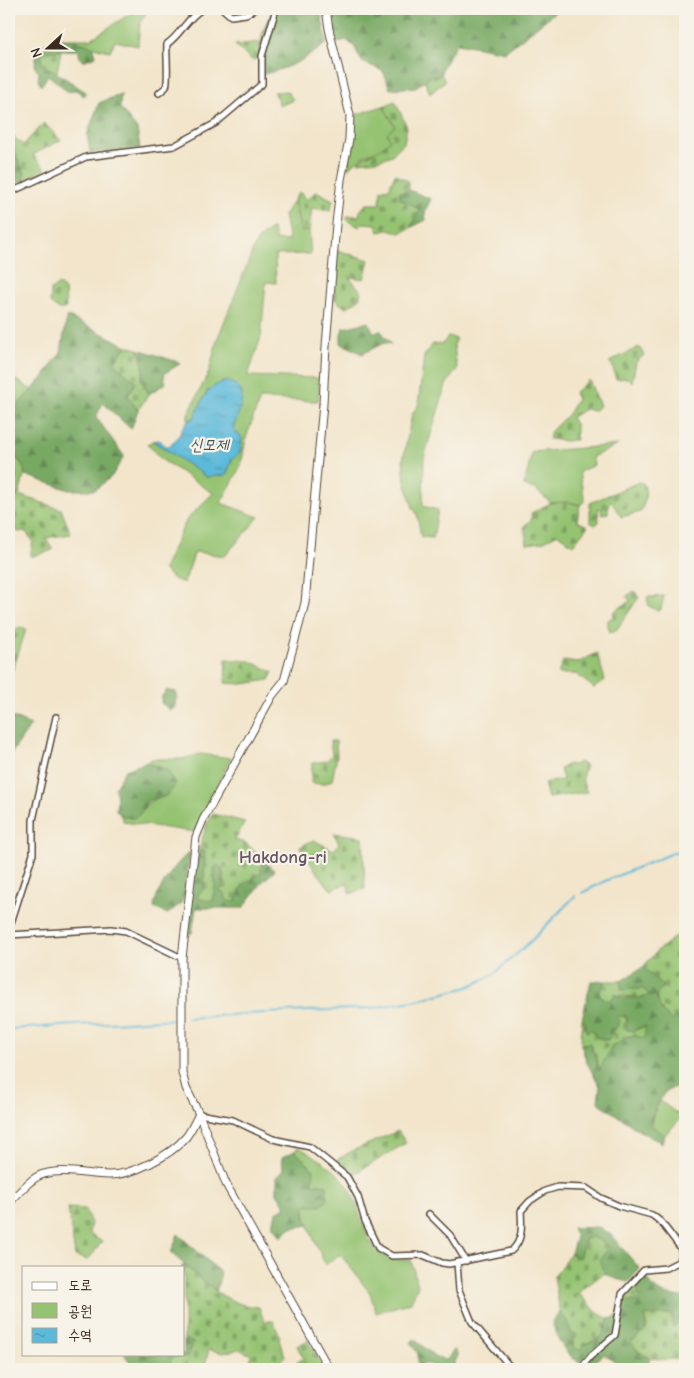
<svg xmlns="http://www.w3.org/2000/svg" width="694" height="1378" viewBox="0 0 694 1378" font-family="'Comic Neue','Poor Story',sans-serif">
<defs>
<pattern id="forest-firs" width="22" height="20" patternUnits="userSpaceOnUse" patternTransform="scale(1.25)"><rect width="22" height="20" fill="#78a964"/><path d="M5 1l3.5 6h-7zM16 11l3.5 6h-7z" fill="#648a52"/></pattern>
<pattern id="cemetery-stones" width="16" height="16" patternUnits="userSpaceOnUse" patternTransform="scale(1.25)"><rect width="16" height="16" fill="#95c372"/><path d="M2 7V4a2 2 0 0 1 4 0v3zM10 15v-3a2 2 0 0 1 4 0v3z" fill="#7b9f5d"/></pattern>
<pattern id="water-ripples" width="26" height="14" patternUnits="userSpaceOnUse" patternTransform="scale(1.25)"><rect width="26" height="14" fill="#5cb9da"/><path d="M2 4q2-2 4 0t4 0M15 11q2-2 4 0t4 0" fill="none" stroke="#4d97b0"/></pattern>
</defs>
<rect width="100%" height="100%" fill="#f7f3e8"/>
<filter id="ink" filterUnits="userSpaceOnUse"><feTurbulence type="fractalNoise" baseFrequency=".02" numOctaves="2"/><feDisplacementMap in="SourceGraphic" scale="10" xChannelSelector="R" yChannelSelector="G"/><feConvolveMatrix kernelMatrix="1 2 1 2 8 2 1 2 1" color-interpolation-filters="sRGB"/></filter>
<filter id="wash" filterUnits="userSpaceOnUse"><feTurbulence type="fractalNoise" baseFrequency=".0096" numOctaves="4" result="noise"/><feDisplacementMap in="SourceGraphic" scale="20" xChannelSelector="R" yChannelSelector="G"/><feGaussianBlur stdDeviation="1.12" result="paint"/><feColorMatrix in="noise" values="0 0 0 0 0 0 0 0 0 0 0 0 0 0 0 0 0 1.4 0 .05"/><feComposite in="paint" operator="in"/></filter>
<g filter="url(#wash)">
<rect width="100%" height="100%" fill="#f2e5cb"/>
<g fill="#95c372" stroke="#687648">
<path d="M137 9H148L140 23 138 46 115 41 110 51C98 49 89 45 78 42L77 39H91Z"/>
<polygon points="383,106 395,126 390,140 382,149 365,155 347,169 355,115"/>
<polygon points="294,200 301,231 309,231 311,254 275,255 276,283 266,282 261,337 248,376 321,378 318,401 260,399 246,438 241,466 221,503 259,517 225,556 195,552 184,583 173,579 163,569 187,519 213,493 162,460 147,444 153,441 207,477 226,475 232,460 240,452 233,428 242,393 239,388 231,382 207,391 194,419 188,420 188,414 209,372 217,340 257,240 272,228 276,240 289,241 284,215"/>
<polygon points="449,336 456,339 454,345 457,369 446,385 424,457 423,506 438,510 433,538 421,537 417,514 413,508 405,482 403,460 412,414 418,406 424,356 433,344 442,344"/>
<polygon points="13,378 32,390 9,415 9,384"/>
<polygon points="618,445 592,457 594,465 579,472 585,501 580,505 568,502 551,503 535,489 524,486 532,452"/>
<path d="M200 754 231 758 194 832 124 822 119 813C146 827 137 799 164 797L176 783 166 769 145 763 152 759H182Z"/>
<polygon points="660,1101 682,1117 665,1135 651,1125 652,1116"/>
<path d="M298 1147C313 1155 335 1168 345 1182 362 1203 361 1247 388 1258 394 1261 404 1260 411 1260L418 1285 411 1302 376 1313 370 1293 340 1254 325 1265C320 1251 302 1218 305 1205 307 1193 312 1183 313 1170L295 1151Z"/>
</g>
<g fill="url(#forest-firs)" stroke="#5a6a41">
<path d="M275 9H320L327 43C306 60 285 70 259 75 259 52 259 27 275 9Z"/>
<polygon points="330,9 559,9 505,52 457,43 442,68 441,74 437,77 433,75 416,87 390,89 383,71 362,62 354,46 346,40 336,43"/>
<path d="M54 39H77L78 42C89 45 94 44 96 56L83 61 79 56V50L56 51 42 65C58 72 71 83 86 92L84 96 76 90 68 92 48 75 41 86 38 80 39 72 35 68 36 48Z"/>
<polygon points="121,94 120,108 137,129 140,148 90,153 87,135 99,103"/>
<polygon points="9,118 12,132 13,151 25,173 22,181 12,185 9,183"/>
<polygon points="409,190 431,199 425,211 426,220 410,228 415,217 398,198 400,192"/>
<polygon points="67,316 127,346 114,362 136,382 129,396 138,410 131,429 103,403 96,417 124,456 112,476 95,490 69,490 25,475 21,462 9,452 9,415 42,379 61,352"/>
<polygon points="369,322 373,332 381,331 391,344 384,343 362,354 349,347 341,344 341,334 343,328"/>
<polygon points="138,349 181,363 165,373 164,377 166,383 149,394 141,379 144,368"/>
<path d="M167 690 176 692C178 699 177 706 171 711L161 703 162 696Z"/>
<polygon points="9,716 31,725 9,757"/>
<path d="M145 763 166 769 176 783C174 786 172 791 169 793 164 800 154 796 147 802 144 806 142 812 138 816 131 821 121 816 116 810L117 798 115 787 125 770Z"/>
<path d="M199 850H205L204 889 199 899 214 874V868L217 865 222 868 225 892 236 901C242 880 245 884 261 873L262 858 275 871 264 880 243 908H196L192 933 188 935 186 928Z"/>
<path d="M190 852 185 894 181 903 168 914 154 908C154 893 177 861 190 852Z"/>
<path d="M643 967 663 986 672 1019 685 1013V1084C680 1086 674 1087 669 1089 660 1095 652 1114 651 1125L665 1135 662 1143 641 1132 598 1102 600 1086 587 1063 581 1045 590 1043 599 1068C610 1049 612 1037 636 1036L645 1026 633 1031 627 1030 618 1016 620 1022 608 1040 598 1038 586 1032V1024L582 1019 591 981H604L599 994C612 995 639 1002 649 994L643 989 621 990V981Z"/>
<polygon points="295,1151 314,1170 312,1183 327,1185 327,1199 322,1206 304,1206 306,1219 309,1225 291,1228 281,1237 273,1225 276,1212 286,1207 277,1193 277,1176 283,1171 282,1157"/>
<polygon points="599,1227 610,1234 640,1269 628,1282 616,1279 604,1273 600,1260 579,1258 571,1253 576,1237 572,1228"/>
<polygon points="178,1234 221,1273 216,1292 171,1253"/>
<path d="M645 1273C654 1294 663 1295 685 1297 685 1311 685 1319 673 1328L671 1314 645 1316 646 1330 636 1350 650 1359 644 1369H623L604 1354 590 1364C585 1363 578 1362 574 1359 563 1351 555 1334 552 1321L560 1313C570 1320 573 1337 574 1348 583 1343 598 1343 604 1334 606 1330 607 1323 609 1319L622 1315 624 1301H636L634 1284Z"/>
<path d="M186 1338 193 1343 188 1358 174 1356 167 1369C145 1369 137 1374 124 1354H184V1340Z"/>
<polygon points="414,1339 437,1358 447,1360 454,1349 458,1356 454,1364 455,1369 442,1369 428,1364 418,1365 418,1354 411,1343"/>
</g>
<g fill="url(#cemetery-stones)" stroke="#687648">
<polygon points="259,42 259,57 253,61 235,45"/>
<polygon points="56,51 61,51 57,72 42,65 42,53"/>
<polygon points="441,74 445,81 430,94 425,81 433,75 437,77"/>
<polygon points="287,91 293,100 280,106 274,92"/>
<path d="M395 101 407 127 404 143 392 155 378 160 358 162C370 152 379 152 390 140L387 133 395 126 383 106Z"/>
<polygon points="44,123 61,140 33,155 46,170 40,174 22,181 25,173 13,151 13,136 23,145"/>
<polygon points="395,174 408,181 409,190 400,192 399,198 420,210 410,228 400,233 388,230 379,232 376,224 364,223 359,227 346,219 348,216 359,216 360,211 366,204 380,204 381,190 389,188"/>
<polygon points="316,191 333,200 330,211 312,208 309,231 301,231 294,200 299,192 308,200"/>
<polygon points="337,250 369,260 364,279 349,277 361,291 359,299 346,308 334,299"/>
<polygon points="59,284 65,290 66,308 59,310 50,303 51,290"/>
<polygon points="127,346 138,349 144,368 141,379 149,394 138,410 128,396 136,382 114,362"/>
<polygon points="639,347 644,355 636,362 632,382 628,378 616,379 612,365 609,362"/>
<polygon points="589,380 600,406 593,411 586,409 571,417 576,426 576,440 565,441 549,439 551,431 568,414 577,399 574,393"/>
<path d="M9 452C30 468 25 472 19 495L61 509 71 534 46 538 53 550 30 557 33 541 25 531 18 532 9 522Z"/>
<path d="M639 482 643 483C648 493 645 503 640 512L621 517 611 501 609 502 608 513 602 515 601 509 598 508 599 522 595 525 590 522V503Z"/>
<polygon points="568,502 580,505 577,521 588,526 573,545 558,534 542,542 527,544 524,526 532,519 531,513 551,503"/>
<polygon points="634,591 639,597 615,632 610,632 608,627 608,620 614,616 613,612 630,601 627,596"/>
<polygon points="664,596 661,609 658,611 649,606 647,597"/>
<polygon points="19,627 26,629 14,667 9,677 9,636"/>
<polygon points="597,653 605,680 594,688 576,674 558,674 563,661 577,663"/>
<polygon points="226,659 250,661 273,672 269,680 243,684 225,683"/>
<polygon points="330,741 336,741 337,757 332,780 324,784 311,783 312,763 326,761 332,755"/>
<path d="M580 762 586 766C581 777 582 782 587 792L548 798 544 783 563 780 560 769 568 764 574 765Z"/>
<path d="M213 814 245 822 235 840 246 843 262 858 261 873C245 884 242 880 236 901L230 902 226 899 225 893 219 891C228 883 224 879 222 868L217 865 214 868 215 886 213 901 199 899 198 894 204 889 205 851 199 850 207 823Z"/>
<polygon points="334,833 363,837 365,889 350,894 347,883 331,890 313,867 300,847 313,840 334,850 339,844"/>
<polygon points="685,929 685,1013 671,1020 662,1011 656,997 663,986 643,967 658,950"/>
<path d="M604 981H621V990L643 989 649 994C639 1003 628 993 617 996 614 997 609 1000 606 1001L599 994Z"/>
<polygon points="617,1016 626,1017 627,1030 633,1031 646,1026 644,1038 636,1036 624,1036 620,1043 612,1045 600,1069 590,1043 581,1045 582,1019 586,1024 586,1032 592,1030 598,1038 608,1040 620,1022"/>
<polygon points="398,1131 406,1143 349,1177 335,1161 352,1151"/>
<polygon points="68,1208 85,1209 91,1223 89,1233 102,1242 88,1260 75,1256"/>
<path d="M593 1237 609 1247 600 1260 604 1273 578 1293 598 1313 609 1319C603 1335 601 1340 583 1344L581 1350 574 1348C573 1337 570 1320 560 1313L554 1276 571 1253 579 1258 585 1239Z"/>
<path d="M184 1265C207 1284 228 1306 259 1307L264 1321H273L280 1337 279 1340 285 1356C280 1362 270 1370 262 1369 259 1369 254 1365 250 1364L251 1355 239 1349 223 1353 209 1350 205 1365 201 1369H167L174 1355 188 1358 193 1343 186 1339 184 1340V1267H181Z"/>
<polygon points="634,1284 640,1297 636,1301 624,1301 626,1294"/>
<path d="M671 1314 673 1327 680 1323H685V1360C661 1358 646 1364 631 1342L646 1330 645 1316Z"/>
<polygon points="308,1340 323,1368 320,1369 301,1369 297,1361 304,1359 297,1346"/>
</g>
<path fill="url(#water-ripples)" stroke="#4c727c" d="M227 381C232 383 239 386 241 391 244 399 237 420 233 428L235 432 240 435 242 439 240 452 232 460 226 475 207 477 153 441 159 440 166 446H169L178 437 187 421 194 418C202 401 207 385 227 381Z"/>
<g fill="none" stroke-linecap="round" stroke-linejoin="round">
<g stroke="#5cb9da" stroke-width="2">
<polyline points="582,893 605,881 685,848"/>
<polyline points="187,1018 244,1014 373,1008 413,1001 468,987 493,975 530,942 575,896"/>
<polyline points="9,1029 177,1019"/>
</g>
</g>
</g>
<g filter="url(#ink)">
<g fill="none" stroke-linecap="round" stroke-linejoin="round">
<g stroke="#564638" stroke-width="8">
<g id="street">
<polyline points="223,9 231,16 246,14 255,9"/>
<path d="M159 93C160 92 165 88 166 87 169 80 166 53 167 44 181 34 187 18 202 9"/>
<polyline points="9,193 86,157 174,146 216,123 262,84 262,56 276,9"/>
<polyline points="9,929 33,854 33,820 56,717"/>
<polyline points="9,935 111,929 126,931 182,958"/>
<path d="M199 1114 233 1120 273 1139 310 1147 347 1177 358 1197 365 1221 378 1248 392 1256 423 1255 442 1263 449 1264 511 1251C523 1241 522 1226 521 1211L530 1201 545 1191 558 1187 586 1188 601 1198 619 1206 652 1215 661 1222 680 1247 682 1253 680 1261 666 1268 644 1270 622 1294 615 1335 591 1356 580 1369"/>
<polyline points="429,1214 450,1235 466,1261"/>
<polyline points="457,1262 459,1290 472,1322 512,1369"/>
</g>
</g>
<g stroke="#564638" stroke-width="9">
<g id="secondary">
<polyline points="326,9 329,29 350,115 349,139 341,180 336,224 326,346 323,404 305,603 284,681 272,696 203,820 196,837 182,958 182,1072 186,1088 199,1114 226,1184 329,1369"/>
<path d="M9 1203C18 1194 31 1177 44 1174 64 1168 88 1175 109 1175 133 1175 170 1156 186 1137 191 1131 195 1121 199 1114"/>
</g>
</g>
<use href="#street" stroke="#fff" stroke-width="5"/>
<use href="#secondary" stroke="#fff" stroke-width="7"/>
</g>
</g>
<g text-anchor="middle" stroke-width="4.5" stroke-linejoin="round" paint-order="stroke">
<g font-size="16" font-style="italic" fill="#455556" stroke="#f7f3e8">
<text x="209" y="450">신모제</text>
</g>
<g font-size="18" font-weight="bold" fill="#665564" stroke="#f7f3e8">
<text x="283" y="863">Hakdong-ri</text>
</g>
</g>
<rect width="694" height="1378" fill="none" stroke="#f7f3e8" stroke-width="30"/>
<rect x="22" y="1266" width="162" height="90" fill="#f7f3e8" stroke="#aca397"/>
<rect x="32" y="1282" width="25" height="8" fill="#ffffff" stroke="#aca397"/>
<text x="68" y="1290" font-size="15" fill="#3b2a1e">도로</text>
<rect x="32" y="1303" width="25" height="15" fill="#95c372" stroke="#aca397"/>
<text x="68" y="1316" font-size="15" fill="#3b2a1e">공원</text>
<rect x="32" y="1328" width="25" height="15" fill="url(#water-ripples)" stroke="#aca397"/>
<text x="68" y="1340" font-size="15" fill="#3b2a1e">수역</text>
<g transform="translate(48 48) rotate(249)" stroke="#f7f3e8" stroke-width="4" paint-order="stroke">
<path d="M0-4L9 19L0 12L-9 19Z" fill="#3b2a1e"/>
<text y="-8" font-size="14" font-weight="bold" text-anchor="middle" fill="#3b2a1e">N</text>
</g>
</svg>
